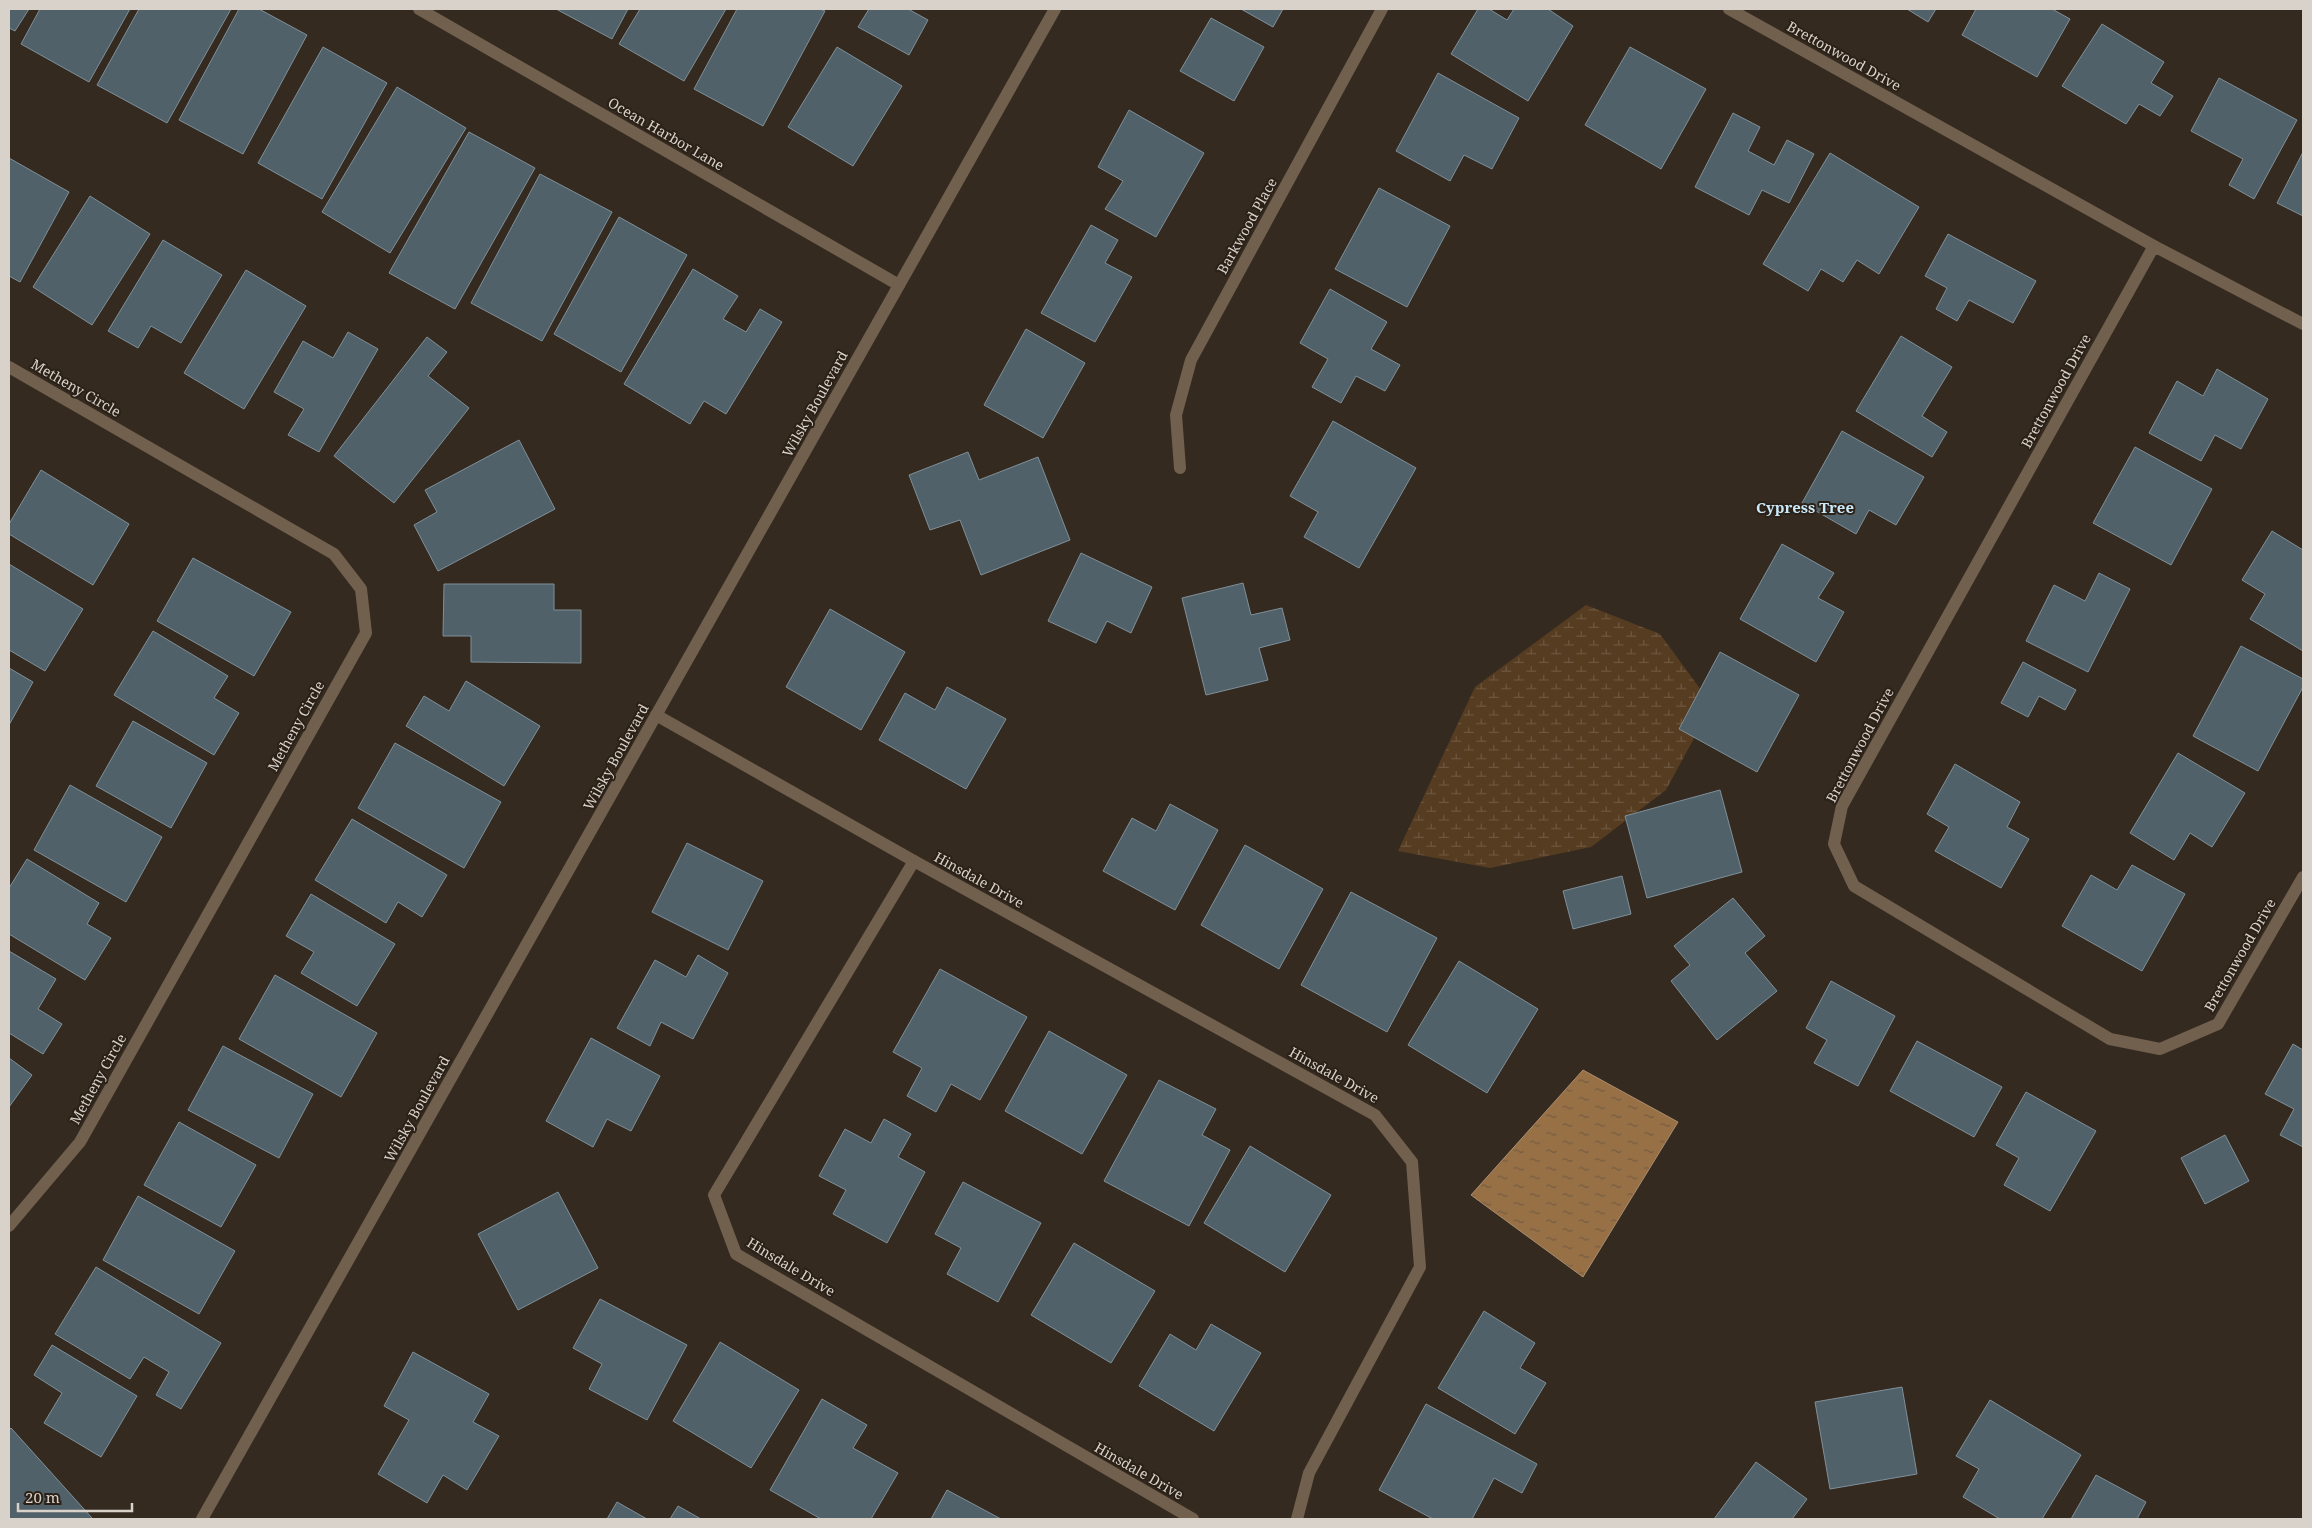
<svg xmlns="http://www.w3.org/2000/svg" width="2312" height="1528" viewBox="0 0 2312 1528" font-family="'Noto Serif',serif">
<defs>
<pattern id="wetland-marsh" width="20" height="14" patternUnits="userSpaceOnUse" patternTransform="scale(1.25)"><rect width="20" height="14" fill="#563c21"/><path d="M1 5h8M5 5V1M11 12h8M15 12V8" fill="none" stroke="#6e5740"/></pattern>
<pattern id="water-ripples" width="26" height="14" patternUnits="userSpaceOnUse" patternTransform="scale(1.25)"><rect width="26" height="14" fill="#987046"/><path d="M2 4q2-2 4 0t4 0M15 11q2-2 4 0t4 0" fill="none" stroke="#755c42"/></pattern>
</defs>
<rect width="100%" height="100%" fill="#352a20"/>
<polygon fill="url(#wetland-marsh)" points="1586,605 1660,634 1712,705 1666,790 1591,847 1490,868 1398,851 1475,687"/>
<polygon fill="url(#water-ripples)" stroke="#ac8d6e" points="1583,1070 1678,1122 1583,1277 1471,1195"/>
<g fill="#516169" stroke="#7f9099">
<polygon points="9,9 29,9 15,31 9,28"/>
<polygon points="40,9 130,9 89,82 21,44"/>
<polygon points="139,9 231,9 167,123 97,85"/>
<polygon points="239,9 259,9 307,35 243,154 179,120"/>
<polygon points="556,9 628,9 612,39"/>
<polygon points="640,9 726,9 684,81 619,44"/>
<polygon points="737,9 820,9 825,11 763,126 694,89"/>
<polygon points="869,9 908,9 928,20 909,55 858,27"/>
<polygon points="1241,9 1283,9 1273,27"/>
<polygon points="1478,9 1489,9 1507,20 1514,9 1548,9 1573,26 1528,101 1451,54"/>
<polygon points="1907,9 1936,9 1928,22"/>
<polygon points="1976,9 2052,9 2070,19 2037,77 1962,35"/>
<polygon points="1211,18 1264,47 1234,101 1180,71"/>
<polygon points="2102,24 2164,62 2151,83 2173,96 2160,116 2139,104 2126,124 2062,86"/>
<polygon points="323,47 387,83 322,199 258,163"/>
<polygon points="837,47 902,86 853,166 788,127"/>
<polygon points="1630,47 1706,89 1661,169 1585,125"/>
<polygon points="1438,73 1519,118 1492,169 1464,155 1450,181 1396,151"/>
<polygon points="2219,78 2297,120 2254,199 2229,185 2243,159 2191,131"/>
<polygon points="397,87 466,128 390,253 322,212"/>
<polygon points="1129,110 1204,153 1156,237 1105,209 1123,181 1098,167"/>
<polygon points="1733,113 1760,127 1748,151 1774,165 1787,140 1814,154 1789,203 1762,190 1749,215 1695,187"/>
<polygon points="469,132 535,168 455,309 389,273"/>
<polygon points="2303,152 2303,216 2277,203"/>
<polygon points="1830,153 1919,207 1879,274 1857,260 1843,282 1821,269 1808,291 1763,264"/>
<polygon points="9,158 69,192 20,282 9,276"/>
<polygon points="540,174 612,212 542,341 471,303"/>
<polygon points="1379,188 1450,226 1407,307 1335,269"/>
<polygon points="90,196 150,234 92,325 33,287"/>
<polygon points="619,217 687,255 621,372 554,334"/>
<polygon points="1091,225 1118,240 1105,263 1132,277 1095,342 1041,313"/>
<polygon points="1948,234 2036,281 2013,323 1969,300 1957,321 1936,309 1947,288 1925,276"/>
<polygon points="163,240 222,275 181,343 151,326 138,348 108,331"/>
<polygon points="693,269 738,296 723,319 746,332 760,309 782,322 726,414 704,401 690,424 624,384"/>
<polygon points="246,270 306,306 244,409 184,373"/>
<polygon points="1330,289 1387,322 1371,349 1400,365 1385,391 1356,376 1341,403 1312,387 1328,359 1300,343"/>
<polygon points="1026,329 1085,363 1043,438 984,405"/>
<polygon points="348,332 378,349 319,452 288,435 304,409 274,392 303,341 333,358"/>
<polygon points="1901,336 1952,367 1922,416 1947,432 1932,457 1856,411"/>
<polygon points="427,337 447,352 428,376 469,408 394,503 334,456"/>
<polygon points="2217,369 2268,399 2241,449 2215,435 2201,461 2149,433 2177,381 2203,396"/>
<polygon points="1333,421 1416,468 1359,568 1304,537 1318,512 1290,496"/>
<polygon points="1842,431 1924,477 1896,525 1869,510 1856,534 1802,503"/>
<polygon points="519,440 555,509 438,571 414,525 437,512 425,490"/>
<polygon points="2135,447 2212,489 2171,565 2093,523"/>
<polygon points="968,452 979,480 1038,457 1070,540 981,575 960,520 930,530 909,475"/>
<polygon points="41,470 129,524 93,585 9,534 9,524"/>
<polygon points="2272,531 2303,550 2303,651 2250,619 2265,594 2242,580"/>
<polygon points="1782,544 1834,573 1818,598 1844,612 1816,662 1740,619"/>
<polygon points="1081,553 1152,587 1131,633 1107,621 1096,643 1048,621"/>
<polygon points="193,558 291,612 254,676 157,621"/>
<polygon points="9,564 83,609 45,671 9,650"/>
<polygon points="2099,573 2130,589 2088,672 2026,641 2054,585 2085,601"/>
<polygon points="1243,583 1251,615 1282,608 1290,640 1259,648 1268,680 1206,695 1182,598"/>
<polygon points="444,584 554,584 554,610 581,610 581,663 471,662 471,636 443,636"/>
<polygon points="830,609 905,652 861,730 786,687"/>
<polygon points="153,631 228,676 214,698 239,713 214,755 114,695"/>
<polygon points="2241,646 2303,679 2303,687 2258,771 2193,736"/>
<polygon points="1720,652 1799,695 1757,772 1679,729"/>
<polygon points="2023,662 2076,690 2065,710 2039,696 2028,717 2001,703"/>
<polygon points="9,668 33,682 9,725"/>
<polygon points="466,681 540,726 504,786 406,726 424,696 449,711"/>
<polygon points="947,687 1006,719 966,789 879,740 905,693 935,710"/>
<polygon points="133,721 207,763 171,828 96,786"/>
<polygon points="395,743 501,802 464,868 358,808"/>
<polygon points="2178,753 2245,793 2212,847 2190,833 2174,860 2130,833"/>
<polygon points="1955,764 2020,802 2007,827 2029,839 2001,888 1935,851 1949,827 1927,814"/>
<polygon points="70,785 162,837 126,902 34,850"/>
<polygon points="1720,790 1742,872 1647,898 1625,816"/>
<polygon points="1170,804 1218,830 1175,910 1103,871 1132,818 1156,831"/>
<polygon points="352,819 447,875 422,917 398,902 386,923 315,880"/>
<polygon points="687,843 763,881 728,950 652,912"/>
<polygon points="1245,845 1323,889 1279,969 1201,925"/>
<polygon points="27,859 99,903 87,924 111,938 85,980 9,934 9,888"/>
<polygon points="2132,865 2185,894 2142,971 2062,926 2091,875 2117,890"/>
<polygon points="1622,876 1631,914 1573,929 1563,891"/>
<polygon points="1351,892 1437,938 1387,1032 1301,985"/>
<polygon points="311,894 395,944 357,1006 301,973 314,952 286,936"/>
<polygon points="1733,898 1765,936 1745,953 1777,991 1717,1040 1671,981 1690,965 1674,946"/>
<polygon points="9,951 56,979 38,1009 62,1024 43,1054 9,1033"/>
<polygon points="698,955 728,973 693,1039 661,1022 650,1046 617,1028 655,960 686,977"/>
<polygon points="1459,961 1538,1009 1487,1093 1408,1045"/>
<polygon points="940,969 1027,1017 980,1100 951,1084 936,1112 907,1096 922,1068 893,1052"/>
<polygon points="275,975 377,1033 341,1097 239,1039"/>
<polygon points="1831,981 1895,1016 1858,1086 1814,1063 1827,1040 1806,1028"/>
<polygon points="1049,1031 1127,1075 1082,1154 1005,1111"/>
<polygon points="591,1038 660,1076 631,1131 607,1119 593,1147 546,1121"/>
<polygon points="1917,1041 2002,1087 1974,1137 1890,1091"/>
<polygon points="2293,1044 2303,1050 2303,1147 2280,1135 2294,1109 2265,1094"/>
<polygon points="223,1046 313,1094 279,1158 188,1110"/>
<polygon points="9,1058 32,1075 9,1107"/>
<polygon points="1159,1080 1216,1109 1202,1135 1230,1150 1189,1226 1104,1181"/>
<polygon points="2026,1092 2096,1131 2050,1211 2004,1185 2019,1158 1996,1145"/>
<polygon points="884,1119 911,1134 898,1157 925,1172 887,1243 833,1214 846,1190 819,1176 845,1129 871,1143"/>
<polygon points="179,1122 256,1165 221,1227 144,1185"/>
<polygon points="2225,1135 2249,1181 2205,1204 2181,1158"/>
<polygon points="1250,1146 1331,1195 1285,1272 1204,1223"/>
<polygon points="963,1182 1041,1223 998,1302 947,1274 961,1248 935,1234"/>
<polygon points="558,1192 598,1268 518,1310 478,1234"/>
<polygon points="138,1196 235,1251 199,1314 103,1260"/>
<polygon points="1074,1243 1155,1291 1111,1363 1031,1315"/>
<polygon points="96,1267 221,1343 181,1409 156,1395 169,1372 144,1357 130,1379 55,1334"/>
<polygon points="600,1299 687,1345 647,1420 589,1389 602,1364 573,1348"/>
<polygon points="1484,1311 1535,1343 1520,1368 1546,1383 1515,1434 1438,1388"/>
<polygon points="1211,1324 1261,1353 1214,1431 1139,1386 1170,1334 1196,1350"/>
<polygon points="720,1342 799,1390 751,1468 673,1421"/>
<polygon points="52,1345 137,1396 101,1457 44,1423 62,1393 34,1375"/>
<polygon points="413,1352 489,1394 473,1422 499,1436 467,1490 443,1475 427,1503 378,1474 409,1420 384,1406"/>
<polygon points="1902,1387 1917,1474 1830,1489 1815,1402"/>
<polygon points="822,1399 867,1425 853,1448 898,1473 871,1519 821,1519 770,1490"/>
<polygon points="1990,1400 2081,1455 2042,1519 2000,1519 1963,1497 1979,1469 1956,1456"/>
<polygon points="1426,1404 1537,1464 1522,1493 1494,1478 1472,1519 1433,1519 1379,1490"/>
<polygon points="11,1428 92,1518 91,1519 9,1519 9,1430"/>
<polygon points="1756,1462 1807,1499 1792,1519 1714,1519"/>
<polygon points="2096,1475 2146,1502 2137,1519 2071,1519"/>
<polygon points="947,1490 1001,1519 931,1519"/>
<polygon points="617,1502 647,1519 607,1519"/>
<polygon points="678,1506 701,1519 670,1519"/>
</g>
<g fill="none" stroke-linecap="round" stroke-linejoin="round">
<g stroke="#71604e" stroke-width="12">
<polyline points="419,9 899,285"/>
<polyline points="1729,9 2154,246"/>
<polyline points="2303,324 2154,246 1842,806 1834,844 1854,886 2110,1039 2160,1049 2218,1024 2303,877"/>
<polyline points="9,367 334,554 361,589 366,633 80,1142 9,1226"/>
<polyline points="1180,468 1176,415 1191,360 1382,9"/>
<polyline points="656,715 914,861"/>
<polyline points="202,1519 1055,9"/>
<polyline points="1193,1519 736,1254 714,1195 914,861 1375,1115 1412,1162 1420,1267 1309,1473 1297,1519"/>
</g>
</g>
<g text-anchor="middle" stroke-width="4" stroke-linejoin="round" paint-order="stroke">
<g font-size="14" fill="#d9d2cb" stroke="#2b2117">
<text transform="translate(1844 56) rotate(29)" y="5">Brettonwood Drive</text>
<text transform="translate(666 134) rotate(30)" y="5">Ocean Harbor Lane</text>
<text transform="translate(1247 226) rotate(-61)" y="5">Barkwood Place</text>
<text transform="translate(76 388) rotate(30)" y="5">Metheny Circle</text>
<text transform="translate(2056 391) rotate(-61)" y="5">Brettonwood Drive</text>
<text transform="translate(815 404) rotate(-61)" y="5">Wilsky Boulevard</text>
<text transform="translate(296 726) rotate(-61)" y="5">Metheny Circle</text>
<text transform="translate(1860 745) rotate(-62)" y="5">Brettonwood Drive</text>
<text transform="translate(616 757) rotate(-61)" y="5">Wilsky Boulevard</text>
<text transform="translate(979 880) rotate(29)" y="5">Hinsdale Drive</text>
<text transform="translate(2240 955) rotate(-60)" y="5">Brettonwood Drive</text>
<text transform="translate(1334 1075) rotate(29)" y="5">Hinsdale Drive</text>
<text transform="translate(98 1079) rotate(-61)" y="5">Metheny Circle</text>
<text transform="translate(417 1109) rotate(-61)" y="5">Wilsky Boulevard</text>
<text transform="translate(791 1267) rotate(31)" y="5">Hinsdale Drive</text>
<text transform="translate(1139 1471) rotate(30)" y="5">Hinsdale Drive</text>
</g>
<g font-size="15" font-weight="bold" fill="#cae9fa" stroke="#2b2117">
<text x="1805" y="513">Cypress Tree</text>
</g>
</g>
<rect width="2312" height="1528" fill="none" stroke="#d9d2cb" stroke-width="20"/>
<path d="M18 1503v8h114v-8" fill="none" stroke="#d9d2cb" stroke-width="2.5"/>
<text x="25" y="1503" font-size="15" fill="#d9d2cb" stroke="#2b2117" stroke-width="4" paint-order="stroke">20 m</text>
</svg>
